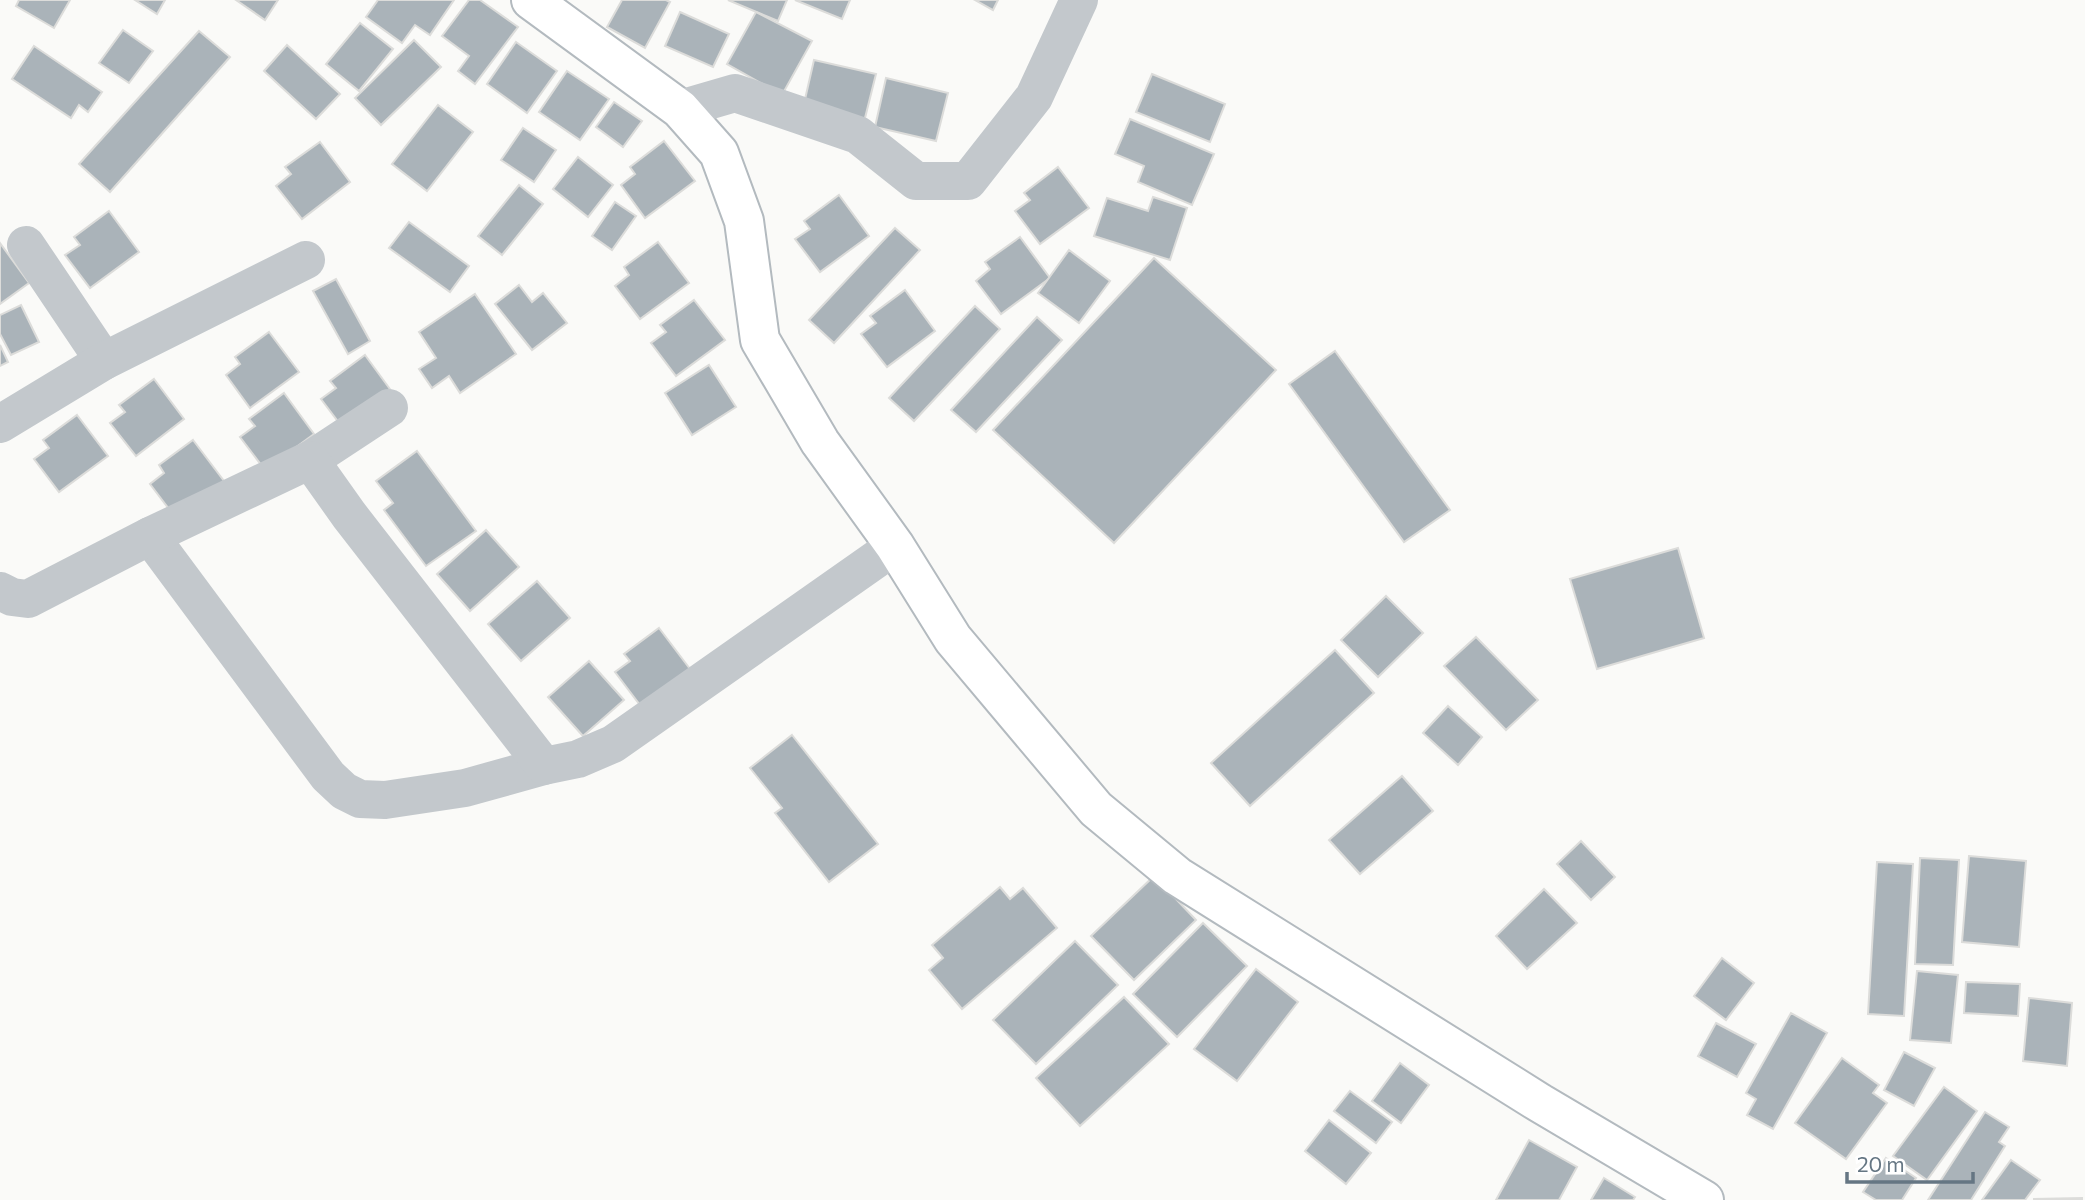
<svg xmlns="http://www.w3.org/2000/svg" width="2085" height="1200" viewBox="0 0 2085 1200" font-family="Commissioner,sans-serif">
<rect width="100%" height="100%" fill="#fafaf8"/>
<g fill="#aab3b9" stroke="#dcdcda" stroke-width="2">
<polygon points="19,0 70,0 54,28 16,6"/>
<polygon points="135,0 165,0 157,14"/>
<polygon points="236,0 278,0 265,20"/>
<polygon points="378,0 454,0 430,35 415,25 402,43 366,17"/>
<polygon points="469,0 480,0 518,27 475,84 458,71 469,56 442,36"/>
<polygon points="622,0 666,0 670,2 645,48 607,27"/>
<polygon points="728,0 787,0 778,21"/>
<polygon points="795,0 850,0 842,19"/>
<polygon points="975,0 998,0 993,10"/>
<polygon points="680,12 729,34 713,67 665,46"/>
<polygon points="756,12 812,41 782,95 727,64"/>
<polygon points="360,23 393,49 359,91 326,64"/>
<polygon points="123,30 153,51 129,83 99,63"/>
<polygon points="199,31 230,57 110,192 79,164"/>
<polygon points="414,40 441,67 381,125 355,98"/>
<polygon points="516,42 557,71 527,113 487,84"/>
<polygon points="287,45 340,94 316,119 264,71"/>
<polygon points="34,46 102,92 88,112 79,105 71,118 12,79"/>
<polygon points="814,60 876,74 864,122 803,108"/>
<polygon points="567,71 609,99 580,140 539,112"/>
<polygon points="1152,74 1225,104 1210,142 1136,112"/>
<polygon points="886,78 948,93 936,141 875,127"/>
<polygon points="614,102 642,121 623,147 596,127"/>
<polygon points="438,105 473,132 427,191 392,164"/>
<polygon points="1130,119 1214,154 1192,205 1138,182 1144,166 1115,154"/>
<polygon points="523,128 556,150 534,182 501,160"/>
<polygon points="664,141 695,181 645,218 621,185 635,174 630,167"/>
<polygon points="320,142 350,182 302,219 276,186 291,174 285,167"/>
<polygon points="578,157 613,185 588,217 553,189"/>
<polygon points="1058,167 1089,208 1040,244 1015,211 1030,200 1024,193"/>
<polygon points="519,185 543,204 502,255 478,236"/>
<polygon points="839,195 869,236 820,272 795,239 810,229 804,221"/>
<polygon points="1153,197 1187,208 1170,260 1094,236 1107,198 1148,211"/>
<polygon points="615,202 636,216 612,250 592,236"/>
<polygon points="109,211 139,252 90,288 65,255 80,245 74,237"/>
<polygon points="409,222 469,266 450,292 389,248"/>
<polygon points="895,228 920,250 834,343 809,320"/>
<polygon points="1020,237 1050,278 1001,314 976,281 990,269 985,262"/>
<polygon points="658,242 689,283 640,319 615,286 629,275 624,267"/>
<polygon points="0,243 29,283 0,304"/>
<polygon points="1069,250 1110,281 1079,323 1038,293"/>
<polygon points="1154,258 1276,370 1114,543 993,430"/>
<polygon points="336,279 370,341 348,354 313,291"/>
<polygon points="519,285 532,302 543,293 567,323 532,350 495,304"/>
<polygon points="905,290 935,331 887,367 861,334 876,323 870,316"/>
<polygon points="475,294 516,354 460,393 449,376 432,388 419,369 436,358 419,332"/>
<polygon points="694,300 725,340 676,376 651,343 666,332 660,325"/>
<polygon points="21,305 39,342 11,355 0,334 0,315"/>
<polygon points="975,306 1000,329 914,421 889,398"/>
<polygon points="1037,317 1062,340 976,432 951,410"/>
<polygon points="269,332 299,372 250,408 226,375 240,364 235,357"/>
<polygon points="0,345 8,362 0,366"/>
<polygon points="1335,351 1450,510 1404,542 1289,384"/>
<polygon points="365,355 395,396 346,432 321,399 336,388 330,381"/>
<polygon points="709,365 736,407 692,435 665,393"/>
<polygon points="154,379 184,419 136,456 110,423 125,412 119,405"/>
<polygon points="284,393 314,434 265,470 240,437 255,426 249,419"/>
<polygon points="77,415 108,456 59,492 34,459 49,448 43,440"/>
<polygon points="193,440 224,481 175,517 150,484 164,473 159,465"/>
<polygon points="417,451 476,531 426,566 384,510 393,503 376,481"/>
<polygon points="486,530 519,567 470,611 437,574"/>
<polygon points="1678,548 1704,638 1597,669 1570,579"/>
<polygon points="537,581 570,618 521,661 488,624"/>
<polygon points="1386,596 1423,633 1378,677 1341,640"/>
<polygon points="659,628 690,669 640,705 615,672 630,661 624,654"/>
<polygon points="1476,637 1538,700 1506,730 1444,666"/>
<polygon points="1335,650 1374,693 1250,806 1211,763"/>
<polygon points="589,661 624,700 583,736 548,697"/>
<polygon points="1448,706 1482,737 1458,765 1423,733"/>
<polygon points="792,735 878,844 829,882 775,813 782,808 750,768"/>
<polygon points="1402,776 1433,811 1360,874 1329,840"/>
<polygon points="1581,841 1615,877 1591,900 1557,864"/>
<polygon points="1969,856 2026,861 2019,947 1962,942"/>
<polygon points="1920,858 1959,860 1953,965 1915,964"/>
<polygon points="1877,862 1913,864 1904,1016 1868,1014"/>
<polygon points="1154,876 1196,920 1134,980 1091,936"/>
<polygon points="1000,887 1010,899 1023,888 1057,928 962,1009 929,970 943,958 932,945"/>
<polygon points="1544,889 1577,923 1527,969 1496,936"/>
<polygon points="1203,923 1247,966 1177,1037 1133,994"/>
<polygon points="1075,941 1118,985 1036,1064 993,1020"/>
<polygon points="1722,958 1754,983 1726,1020 1694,996"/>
<polygon points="1256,969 1298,1002 1237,1081 1194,1049"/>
<polygon points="1917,971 1958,975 1951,1043 1910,1040"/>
<polygon points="1966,982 2020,984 2018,1016 1964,1013"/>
<polygon points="1124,997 1169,1044 1080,1126 1036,1078"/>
<polygon points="2029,998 2072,1003 2067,1066 2023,1061"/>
<polygon points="1791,1013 1827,1033 1773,1129 1747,1115 1756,1099 1746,1093"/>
<polygon points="1716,1023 1756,1044 1737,1077 1698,1056"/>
<polygon points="1904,1052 1935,1068 1914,1106 1884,1090"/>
<polygon points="1842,1058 1879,1085 1873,1093 1887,1103 1846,1159 1795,1123"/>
<polygon points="1400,1063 1429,1085 1401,1123 1372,1101"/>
<polygon points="1944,1087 1977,1111 1927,1180 1893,1156"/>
<polygon points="1350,1091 1392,1122 1376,1143 1334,1111"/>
<polygon points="1985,1112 2009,1127 1999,1142 2005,1146 1971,1200 1928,1200"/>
<polygon points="1329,1120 1371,1153 1346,1184 1305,1151"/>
<polygon points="1529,1140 1577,1167 1559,1200 1496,1200"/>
<polygon points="1886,1158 1916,1178 1902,1200 1876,1200 1863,1192"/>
<polygon points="2011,1160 2040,1180 2025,1200 1982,1200"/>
<polygon points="1604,1178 1635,1197 1633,1200 1591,1200"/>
<polygon points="2082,1198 2082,1200 2034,1200 2034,1199"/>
</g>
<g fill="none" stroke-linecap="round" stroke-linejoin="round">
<g stroke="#b3babf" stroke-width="42">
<polyline id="secondary" points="531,0 680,109 719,153 744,221 760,340 820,442 895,546 953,639 1096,809 1177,876 1540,1103 1704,1200"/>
</g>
<g stroke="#c3c8cc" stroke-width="38">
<polyline points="680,109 735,93 858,135 916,181 968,181 1034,97 1079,0"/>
<polyline points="26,245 104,361"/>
<polyline points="0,424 104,361 306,260"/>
<polyline points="310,460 389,408"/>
<polyline points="150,536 328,776 344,791 360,799 385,800 465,788 544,766"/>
<polyline points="0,591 12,597 28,599 150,536 310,460 349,515 544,766 578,759 613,744 895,546"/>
</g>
<use href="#secondary" stroke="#fff" stroke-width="38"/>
</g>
<path d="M1847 1172v10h126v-10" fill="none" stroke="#657683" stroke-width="3.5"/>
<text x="1857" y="1172" font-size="21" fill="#657683" stroke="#ffffff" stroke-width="5" paint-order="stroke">20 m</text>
</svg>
